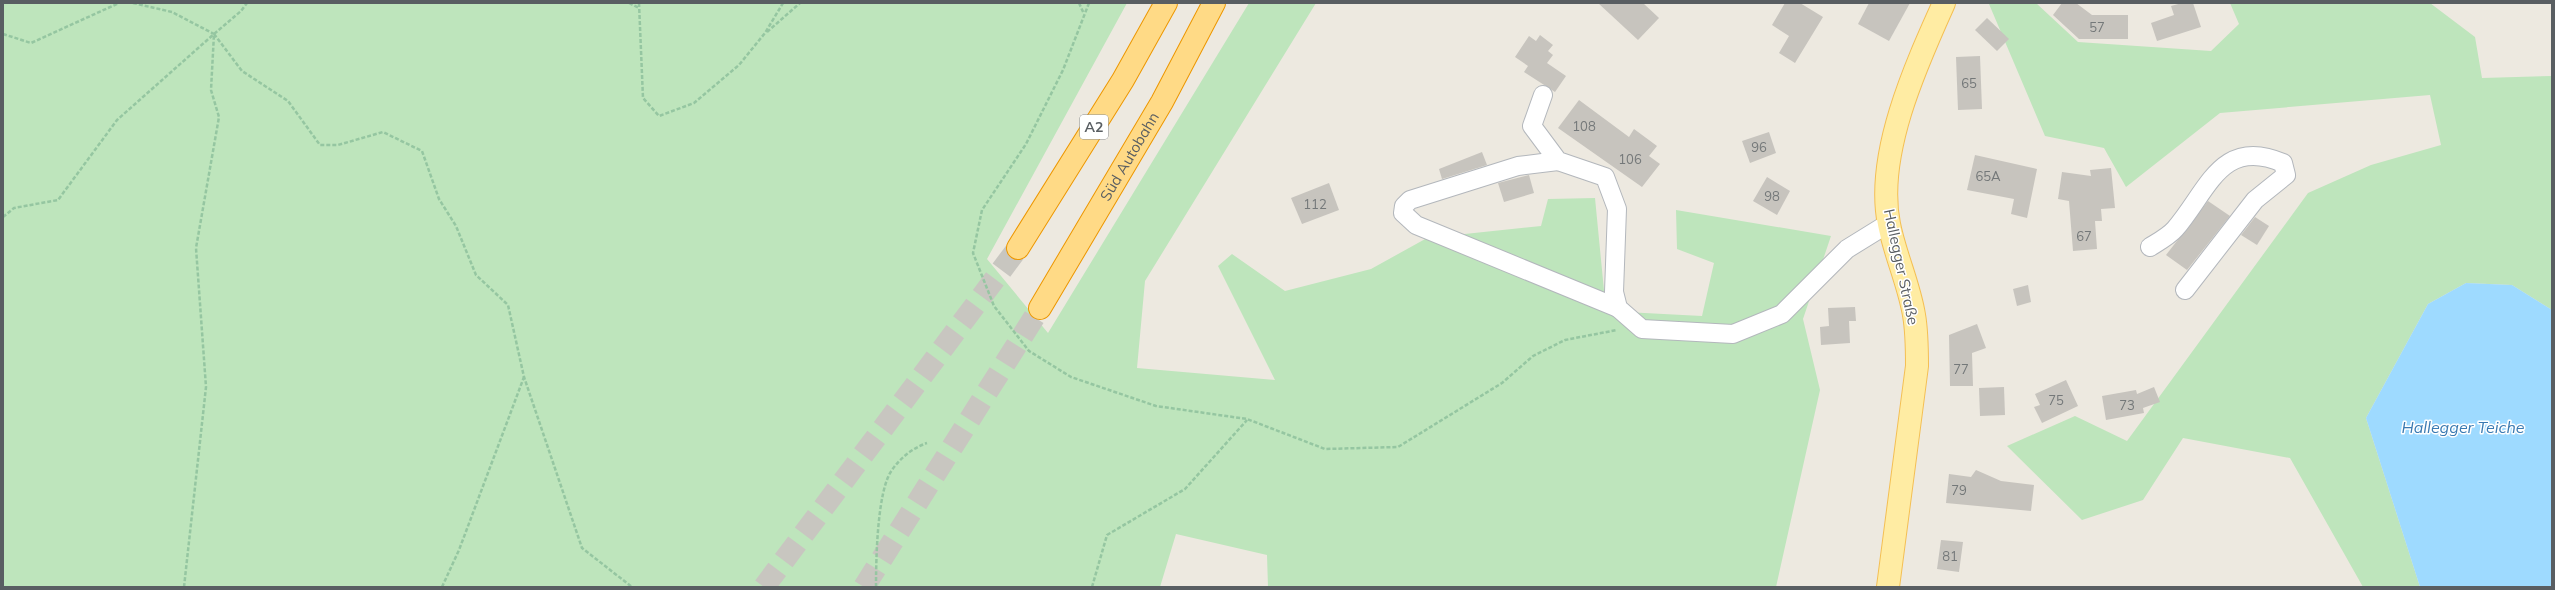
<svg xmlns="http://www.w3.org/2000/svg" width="2555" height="590" viewBox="0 0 2555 590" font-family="Mulish,sans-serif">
<rect width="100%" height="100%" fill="#ede9e0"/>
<g fill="#bee5bc">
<polygon points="3,3 1127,3 987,259 1048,333 1249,3 1316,3 1145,281 1137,368 1275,380 1218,266 1232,254 1285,291 1371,269 1427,238 1541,226 1548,199 1595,198 1606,311 1702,316 1714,263 1677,249 1676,210 1831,236 1803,319 1820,390 1776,587 1268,587 1267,555 1176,534 1160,587 3,587"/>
<polygon points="1991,3 2036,3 2078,42 2211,51 2239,24 2230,3 2430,3 2475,37 2482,78 2552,76 2552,310 2512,285 2466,283 2428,304 2366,418 2420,587 2363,587 2290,458 2183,438 2143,500 2082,520 2007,446 2075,416 2127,441 2308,193 2371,165 2441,145 2430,95 2220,113 2126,187 2104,148 2045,136 1989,4"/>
</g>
<polygon fill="#9edaff" points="2466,283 2512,285 2552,310 2552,587 2420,587 2366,418 2428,304"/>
<g fill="#c7c4be">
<polygon points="1598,3 1643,3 1659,18 1638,40"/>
<polygon points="1785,3 1800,3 1823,17 1795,63 1779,53 1789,36 1772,25"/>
<polygon points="1869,3 1910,3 1889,41 1858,24"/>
<polygon points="2062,3 2076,3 2092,15 2128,15 2128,39 2079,39 2053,15"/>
<polygon points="2182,3 2193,3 2201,27 2157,41 2151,23 2174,15 2171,6"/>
<polygon points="1987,18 2009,39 1997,51 1975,30"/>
<polygon points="1540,35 1553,45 1548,51 1553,55 1547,63 1566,76 1555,92 1524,72 1528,66 1515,57 1529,36 1536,41"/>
<polygon points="1980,56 1982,109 1958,110 1956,57"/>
<polygon points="1579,100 1629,137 1634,129 1657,146 1649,156 1660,164 1642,187 1558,128"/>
<polygon points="1769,132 1776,153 1750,163 1742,141"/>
<polygon points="1482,152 1487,165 1442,179 1439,169"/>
<polygon points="1975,155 2037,169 2027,218 2011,214 2014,199 1967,190"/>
<polygon points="2111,168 2115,208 2101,209 2102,221 2095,221 2097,249 2073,251 2069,201 2058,199 2062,172 2091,176 2090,170"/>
<polygon points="1529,175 1534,193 1504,202 1498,183"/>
<polygon points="1767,177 1790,191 1777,215 1753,201"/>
<polygon points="1329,183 1339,210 1302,224 1291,198"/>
<polygon points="2208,201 2230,216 2187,270 2166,255"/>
<polygon points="2255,217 2269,226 2257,245 2241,235"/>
<polygon points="2028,285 2031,302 2017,306 2013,289"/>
<polygon points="1855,307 1856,321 1849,321 1850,343 1821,345 1820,327 1829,326 1828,308"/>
<polygon points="1977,324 1986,348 1972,353 1973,386 1950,386 1949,335"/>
<polygon points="2066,380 2078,406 2042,423 2034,407 2040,405 2035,394"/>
<polygon points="2004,387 2005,415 1980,416 1979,388"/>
<polygon points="2154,387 2160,402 2143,408 2144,413 2106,420 2102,396 2136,390 2137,394"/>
<polygon points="1976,470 2001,481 2034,485 2031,511 1946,503 1949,474 1971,477"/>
<polygon points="1941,540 1963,542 1959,572 1937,569"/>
</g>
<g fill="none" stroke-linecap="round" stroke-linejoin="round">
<g stroke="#c8c6c0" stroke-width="22" stroke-dasharray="22 11" stroke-linecap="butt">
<polyline points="764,587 1018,248"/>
<polyline points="864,587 1040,308"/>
</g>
<g stroke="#b3b7bc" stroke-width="20">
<g id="minor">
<polyline points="1543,95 1532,126 1558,161 1605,177 1617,209 1614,292 1618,308 1642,329 1733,334 1782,314 1847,249 1889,223"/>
<polyline points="1558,161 1518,166 1410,200 1404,206 1403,213 1416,225 1618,308"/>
<path d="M2150 247C2158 242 2169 236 2175 229 2208 191 2221 136 2283 163L2286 175 2255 200 2185 290"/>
</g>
</g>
<g stroke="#f4bf53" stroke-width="24">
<path id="major" d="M1888 587 1917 366C1917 349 1917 332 1914 315 1909 284 1895 255 1889 224 1875 155 1916 65 1944 3"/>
</g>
<g stroke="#ed9700" stroke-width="24">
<g id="highway">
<polyline points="1018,248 1123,80 1166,3"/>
<path id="s1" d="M1040 308 1162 102 1214 3"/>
</g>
</g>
<g stroke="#95c6a1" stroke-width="2.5" stroke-dasharray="4 2" stroke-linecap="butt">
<polyline points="133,3 172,12 214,34"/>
<polyline points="629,3 639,8"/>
<polyline points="639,3 643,98 659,116 694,103 739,65 765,33 783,3"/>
<polyline points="1079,3 1084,14"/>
<polyline points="1089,3 1063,70 1026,144 982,210 973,253 994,306 1029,351 1071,377 1156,406 1247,419 1325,449 1398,447 1502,383 1533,356 1565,340 1617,330"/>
<polyline points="767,32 800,3"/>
<polyline points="3,34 31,43 119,3"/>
<polyline points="3,217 14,208 58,200 117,120 214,34 242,71 288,101 320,145 338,145 383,132 422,151 439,199 456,226 476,275 508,305 524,377 582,548 632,587"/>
<polyline points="184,587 206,387 196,248 219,117 211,90 214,34 241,11 247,3"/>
<polyline points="442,587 459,550 524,377"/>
<path d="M876 587C876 561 877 490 892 470 901 457 913 448 927 443"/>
<polyline points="1092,587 1107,535 1185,489 1247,420"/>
</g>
<use href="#minor" stroke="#fff" stroke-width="18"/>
<use href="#major" stroke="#ffeca3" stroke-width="22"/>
<use href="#highway" stroke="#ffda86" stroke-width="22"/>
</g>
<g text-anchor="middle" stroke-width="3" stroke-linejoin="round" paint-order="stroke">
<g font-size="13" fill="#747879">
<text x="2097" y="32">57</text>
<text x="1969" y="88">65</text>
<text x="1584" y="131">108</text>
<text x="1759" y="152">96</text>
<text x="1630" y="164">106</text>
<text x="1988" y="181">65A</text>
<text x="1772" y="201">98</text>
<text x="1315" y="209">112</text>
<text x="2084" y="241">67</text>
<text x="1961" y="374">77</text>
<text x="2056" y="405">75</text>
<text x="2127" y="410">73</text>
<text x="1959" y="495">79</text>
<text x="1950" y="561">81</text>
</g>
<rect fill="#fff" stroke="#8b8e91" stroke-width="1" x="1080" y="115" width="28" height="24" rx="3"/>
<g font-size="14" font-weight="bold" fill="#595e62">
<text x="1094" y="132">A2</text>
</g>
<g font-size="15" fill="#595e62" stroke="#fff">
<text dy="5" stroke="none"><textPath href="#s1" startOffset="176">Süd Autobahn</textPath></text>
<text transform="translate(1901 267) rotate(78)" y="5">Hallegger Straße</text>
</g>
<g font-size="16" font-style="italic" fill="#3a7ab2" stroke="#fff">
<text x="2463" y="433">Hallegger Teiche</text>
</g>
</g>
<rect width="2555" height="590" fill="none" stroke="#595e62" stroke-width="8"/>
</svg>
